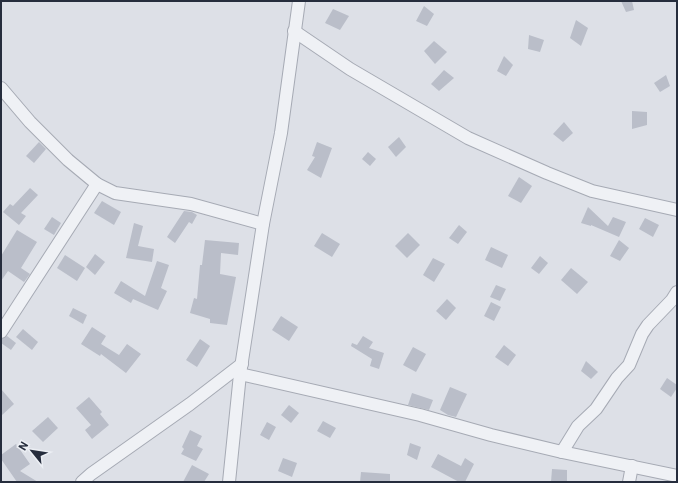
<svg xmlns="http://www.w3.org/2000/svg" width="678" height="483" viewBox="0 0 678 483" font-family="Roboto,sans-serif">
<rect width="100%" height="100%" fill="#dde0e7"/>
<g fill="#babec9">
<polygon points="621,1 632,1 634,10 626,12"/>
<polygon points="424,6 434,14 427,26 416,21"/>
<polygon points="333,9 349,16 340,30 325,23"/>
<polygon points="576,20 588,28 581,46 570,38"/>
<polygon points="529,35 544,40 540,52 528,49"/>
<polygon points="434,41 447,52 435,64 424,51"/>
<polygon points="504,56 513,65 506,76 497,71"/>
<polygon points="444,70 454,78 439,91 431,84"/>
<polygon points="666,75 670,86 660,92 654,83"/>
<polygon points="632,111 647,112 647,125 632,129"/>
<polygon points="564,122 573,133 563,142 553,134"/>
<polygon points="399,137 406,147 396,157 388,147"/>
<polygon points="39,142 46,149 34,163 26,156"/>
<polygon points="317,142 332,148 321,178 307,170 315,157 312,156"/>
<polygon points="368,152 376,159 370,166 362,159"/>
<polygon points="519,177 532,186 521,203 508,196"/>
<polygon points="30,188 38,195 21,213 26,216 19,225 3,212 10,204 13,206"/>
<polygon points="102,201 121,212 114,225 94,213"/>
<polygon points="588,207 608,226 613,217 626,222 619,237 591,225 591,226 581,223"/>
<polygon points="184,211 192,212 197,215 192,224 189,222 175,243 167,237"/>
<polygon points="52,217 61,223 54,235 44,229"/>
<polygon points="645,218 659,225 653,237 639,229"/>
<polygon points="134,223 143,226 138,246 154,249 152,262 126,258"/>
<polygon points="459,225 467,232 458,244 449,238"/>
<polygon points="17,230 37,242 21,268 30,274 24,282 8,271 1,281 1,256"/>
<polygon points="322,233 340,244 332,257 314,246"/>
<polygon points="408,233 420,245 407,258 395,246"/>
<polygon points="205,240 239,243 238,255 221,253 220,274 236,277 227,325 210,323 210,319 190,313 194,298 197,299 200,265 202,265"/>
<polygon points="619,240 629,248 620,261 610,256"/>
<polygon points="491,247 508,255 502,268 485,260"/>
<polygon points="95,254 105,262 95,275 86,267"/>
<polygon points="65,255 85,268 77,281 57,268"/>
<polygon points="540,256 548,263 539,274 531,268"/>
<polygon points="433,258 445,264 434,282 423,275"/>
<polygon points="157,261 169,265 161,288 167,291 158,310 133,299 131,303 114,293 121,281 145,296"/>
<polygon points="571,268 588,282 577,294 561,280"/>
<polygon points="496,285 506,289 500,301 490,297"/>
<polygon points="447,299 456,308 446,320 436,311"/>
<polygon points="491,302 501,307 494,321 484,316"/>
<polygon points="73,308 87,315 83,324 69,316"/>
<polygon points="281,316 298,327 289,341 272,330"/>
<polygon points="92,327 106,336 101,344 119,355 127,344 141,354 126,373 101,354 100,356 81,344"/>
<polygon points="23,329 38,342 32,350 16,337"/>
<polygon points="7,336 16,343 11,350 1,343 1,339"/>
<polygon points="363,336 373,342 369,348 384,353 379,369 370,366 372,359 351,346 352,343 357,345"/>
<polygon points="200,339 210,346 197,367 186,360"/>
<polygon points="504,345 516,355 508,366 495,357"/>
<polygon points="413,347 426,354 416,372 403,365"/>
<polygon points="586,361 598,372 591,379 581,371"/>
<polygon points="667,378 677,385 677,388 671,397 660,389"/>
<polygon points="450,387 467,394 456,417 448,415 440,410"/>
<polygon points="1,389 14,404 1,416"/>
<polygon points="412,393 433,400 429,410 408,405"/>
<polygon points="89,397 102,412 100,414 109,425 92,439 85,430 91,425 76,408"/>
<polygon points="289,405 299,413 291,423 281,415"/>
<polygon points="48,417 58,428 43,442 32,431"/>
<polygon points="323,421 336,428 330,438 317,431"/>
<polygon points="267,422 276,427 269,440 260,435"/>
<polygon points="190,430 202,436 197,446 203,449 196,461 181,454 184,449 182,447"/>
<polygon points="410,443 421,447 417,460 407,455"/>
<polygon points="16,444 30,464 20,471 38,482 17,482 1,459 1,455"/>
<polygon points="438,454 461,466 465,458 474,464 465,482 459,482 431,467"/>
<polygon points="283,458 297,463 292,477 278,471"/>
<polygon points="192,465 209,474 204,482 183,482"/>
<polygon points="552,469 567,470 567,482 551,482"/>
<polygon points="361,472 390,474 390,482 360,482"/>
</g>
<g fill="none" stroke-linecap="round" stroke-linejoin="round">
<g stroke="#a6aab4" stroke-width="14">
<g id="street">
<polyline points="294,31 350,69 468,138 547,173 592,191 677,210"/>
<polyline points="1,88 30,122 68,160 97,184 115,193 191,204 263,224"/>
<polyline points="1,332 97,184"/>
<polyline points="240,374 420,415 491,435 562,452 677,476"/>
<polyline points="562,452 578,426 596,409 617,378 629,365 642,334 648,325 672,300 677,292"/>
<polyline points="82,482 91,474 190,404 242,364"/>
<polyline points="229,482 240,374 263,224 281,133 299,1"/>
<polyline points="629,482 632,466"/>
</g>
</g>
<use href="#street" stroke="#eff1f5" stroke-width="12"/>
</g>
<rect width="678" height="483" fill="none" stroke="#262d3d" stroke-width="4"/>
<g transform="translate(32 451) rotate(300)" stroke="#eceff4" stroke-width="3" paint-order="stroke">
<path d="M0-3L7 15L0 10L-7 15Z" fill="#262d3d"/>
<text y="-6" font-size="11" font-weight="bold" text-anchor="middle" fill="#262d3d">N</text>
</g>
</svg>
